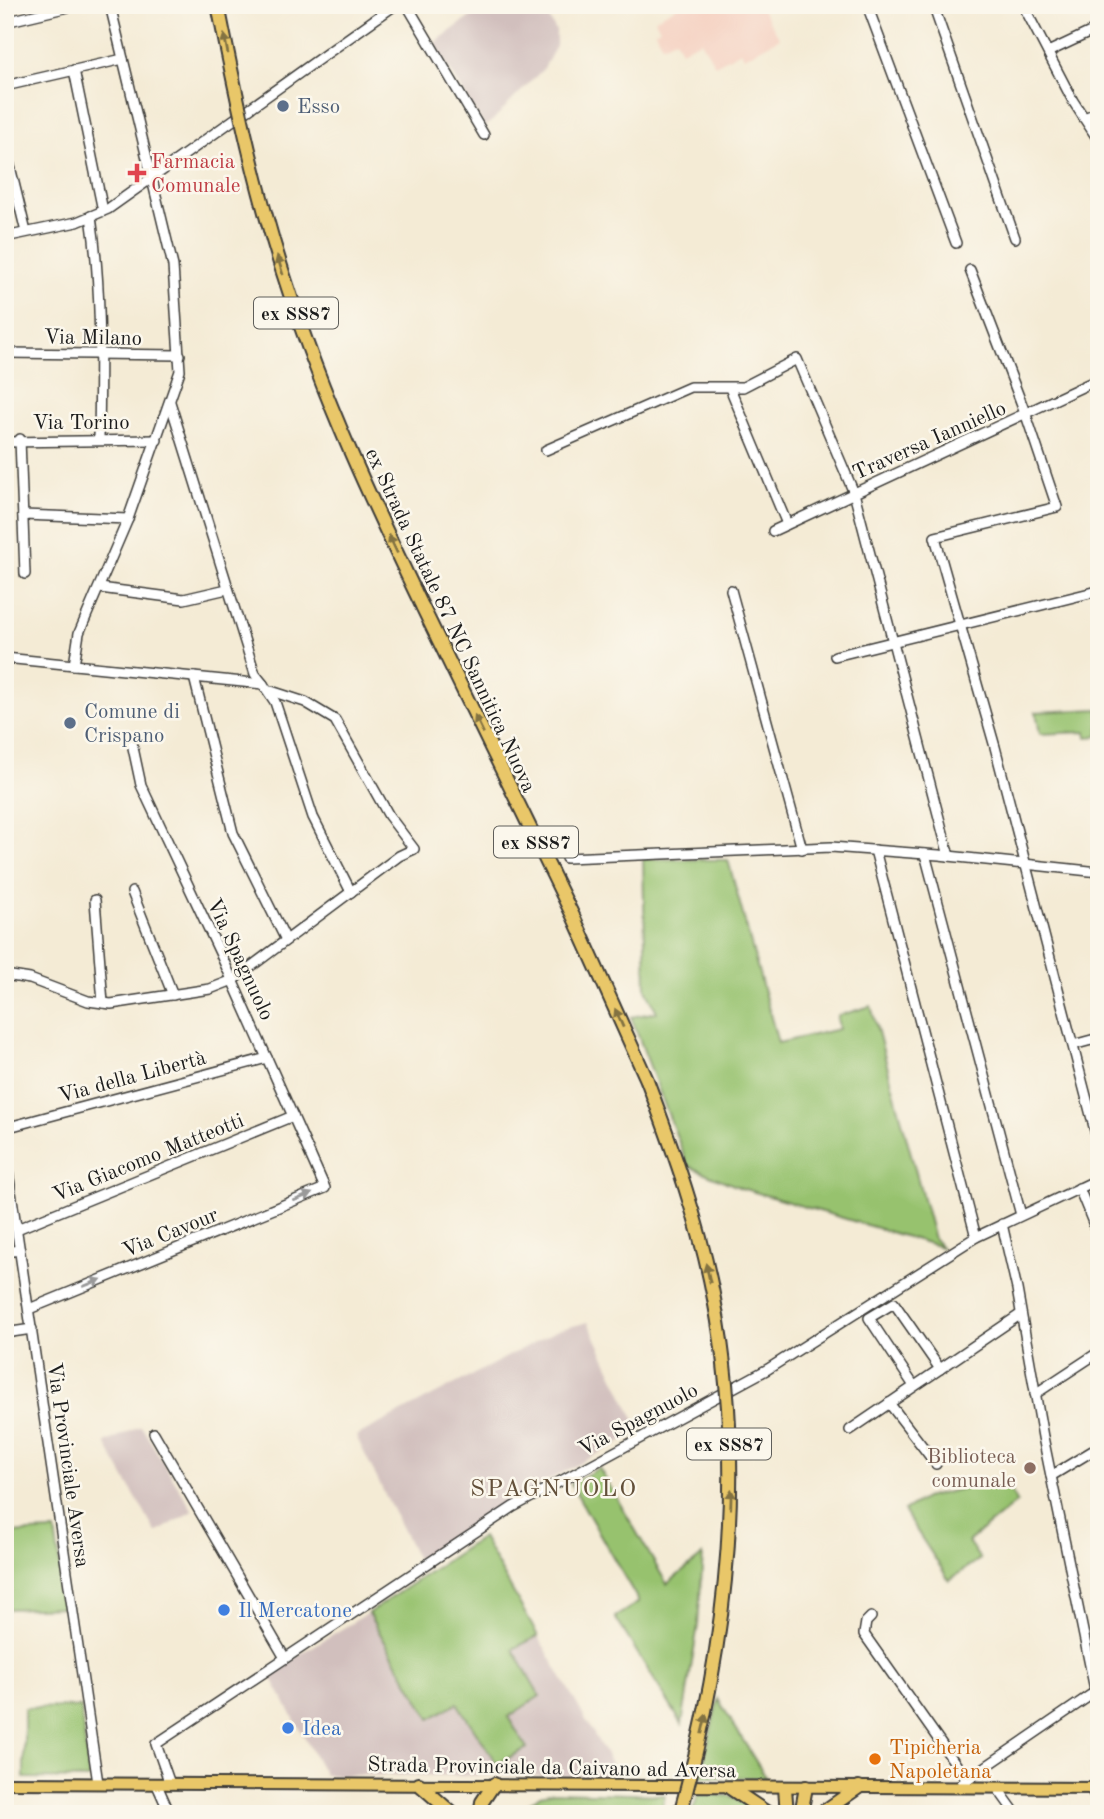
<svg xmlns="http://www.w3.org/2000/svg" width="1104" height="1819" viewBox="0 0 1104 1819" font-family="'Old Standard TT',serif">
<rect width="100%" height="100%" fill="#fbf7ec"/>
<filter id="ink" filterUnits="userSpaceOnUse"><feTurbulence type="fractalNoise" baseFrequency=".0143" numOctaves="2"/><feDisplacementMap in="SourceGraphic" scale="14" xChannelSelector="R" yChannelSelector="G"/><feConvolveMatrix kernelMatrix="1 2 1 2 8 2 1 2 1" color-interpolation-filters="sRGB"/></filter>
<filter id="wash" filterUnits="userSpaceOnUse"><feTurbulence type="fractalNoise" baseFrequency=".00686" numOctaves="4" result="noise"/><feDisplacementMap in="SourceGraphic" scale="28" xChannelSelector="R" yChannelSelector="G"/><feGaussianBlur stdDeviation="1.57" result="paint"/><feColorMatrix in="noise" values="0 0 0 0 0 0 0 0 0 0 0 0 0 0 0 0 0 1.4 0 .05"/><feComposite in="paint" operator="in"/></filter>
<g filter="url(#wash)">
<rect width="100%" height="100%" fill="#f4ebd5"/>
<polygon fill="#f5d2c2" points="680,5 759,5 780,38 744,57 741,51 715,65 701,41 681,50 675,39 662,45 655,31 660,29 655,19"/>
<g fill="#d1bfbd">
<polygon points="487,5 542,5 556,31 556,46 544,68 485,128 434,43"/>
<polygon points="588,1322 640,1431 547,1481 419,1563 356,1436 558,1330"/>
<polygon points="141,1426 193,1511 156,1533 105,1443"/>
<polygon points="368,1613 430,1719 457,1703 508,1717 540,1696 513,1649 538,1636 618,1776 325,1775 269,1673"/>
</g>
<g fill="#97c26e" stroke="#5a6f45" stroke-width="2">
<polygon points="1099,709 1099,736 1087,737 1086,732 1040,734 1036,712"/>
<polygon points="643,859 728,860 778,1043 839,1029 837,1016 871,1006 934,1239 941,1247 741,1188 688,1166 631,1017 657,1012 646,989"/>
<polygon points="599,1468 667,1584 703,1555 698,1625 682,1724 615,1617 639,1602 571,1484"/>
<polygon points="991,1481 1006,1482 1017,1502 968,1542 980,1559 949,1580 904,1511 925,1498"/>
<polygon points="55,1531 66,1607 5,1609 5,1533"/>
<polygon points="482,1537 538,1636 513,1649 540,1696 508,1717 527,1748 497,1764 457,1703 430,1719 368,1613"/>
<polygon points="718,1699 766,1778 700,1777"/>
<polygon points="81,1707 89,1779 24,1778 24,1708"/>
<polygon points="554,1792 664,1795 665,1796 660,1814 516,1814 540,1795"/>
<polygon points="698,1794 731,1796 764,1814 692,1814"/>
</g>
</g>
<g filter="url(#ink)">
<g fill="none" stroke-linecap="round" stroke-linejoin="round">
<g stroke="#3c3b38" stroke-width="12">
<g id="minor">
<polyline points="407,5 484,135"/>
<polyline points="867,5 956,243"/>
<polyline points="933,5 1015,238"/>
<polyline points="1023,5 1073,101 1099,141"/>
<polyline points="5,22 77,5"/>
<polyline points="1048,52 1099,28"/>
<polyline points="74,70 103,211"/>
<polyline points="5,86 123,59"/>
<polyline points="1084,118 1099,112"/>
<polyline points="5,146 26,232"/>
<path d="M91 216C102 291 100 364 99 440"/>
<polyline points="5,237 77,222 108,209 395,5"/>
<polyline points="970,270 1026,415 1057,507 935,537 995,747 1099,1146"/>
<polyline points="5,353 180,355"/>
<polyline points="730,388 787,524"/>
<polyline points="170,402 255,674 263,684"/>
<polyline points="20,439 25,574"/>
<polyline points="5,442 157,440"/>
<polyline points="546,450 690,387 743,387 797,359 854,493 949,856"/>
<polyline points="23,515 128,519"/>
<polyline points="773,531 1099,379"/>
<polyline points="100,588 184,599 227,589"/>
<polyline points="731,590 802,849"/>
<polyline points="835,656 1098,591"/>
<polyline points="5,658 263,684 275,702 313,817 351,892"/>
<polyline points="74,665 79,633 128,519 180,371 173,266 110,5"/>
<polyline points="194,677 233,833 286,940"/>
<polyline points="875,850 976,1237"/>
<polyline points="925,854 1021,1215"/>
<polyline points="566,858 831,847 939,855 1099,872"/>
<polyline points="132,892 173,995"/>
<polyline points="95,900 103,1003"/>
<polyline points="5,975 30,979 88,1001 111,1004 210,989 233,980 399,856 414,849 389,816 335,720 305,702 271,691"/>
<polyline points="1073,1045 1099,1038"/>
<polyline points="5,1128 267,1058"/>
<polyline points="5,1151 98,1783"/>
<polyline points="1079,1188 1099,1237"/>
<polyline points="1002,1224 1017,1289 1043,1437 1099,1709"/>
<polyline points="17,1229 293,1116"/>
<polyline points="5,1252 20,1250"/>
<polyline points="29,1309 325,1188 221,955 141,785 132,743"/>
<polyline points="5,1333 32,1329"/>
<polyline points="914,1386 869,1318 894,1303 940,1369"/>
<polyline points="1035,1394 1099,1352"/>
<polyline points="889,1403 936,1464"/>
<polyline points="850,1430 1021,1314"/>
<polyline points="154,1433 285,1658"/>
<polyline points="1051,1476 1099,1447"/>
<polyline points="871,1617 866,1622 864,1634 967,1780"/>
<polyline points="962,1783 1098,1690"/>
<polyline points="170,1784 156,1744 513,1507 768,1369 976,1237 1099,1179"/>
<polyline points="157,1785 170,1814"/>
<polyline points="1090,1788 1099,1801"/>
<polyline points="998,1789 1016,1814"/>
</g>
</g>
<g stroke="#3c3b38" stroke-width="14">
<polyline id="major" points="5,1783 1099,1788"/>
</g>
<g stroke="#3c3b38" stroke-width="16">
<g id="highway">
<polyline points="422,606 574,918 647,1080"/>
<polyline points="419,1784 453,1814"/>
<polyline points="730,1788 769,1814"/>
<polyline points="785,1788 787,1814"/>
<polyline points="480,1814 482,1802 494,1784"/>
<polyline points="801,1814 806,1787"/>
<polyline points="820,1814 859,1787"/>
</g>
</g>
<use href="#minor" stroke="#fff" stroke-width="9"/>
<use href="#major" stroke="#e9c769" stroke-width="10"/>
<use href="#highway" stroke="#e9c769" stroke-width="12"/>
<g stroke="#3c3b38" stroke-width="16" stroke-linecap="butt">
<g id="highway-bridge">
<path d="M218 5C237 101 257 196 288 288 323 398 372 502 422 606"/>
<path d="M647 1080C674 1152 700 1224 714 1299 747 1471 727 1646 680 1814"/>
</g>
</g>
<use href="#highway-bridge" stroke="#e9c769" stroke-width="12"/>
</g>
<defs><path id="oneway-solid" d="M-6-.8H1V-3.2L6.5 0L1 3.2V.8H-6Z" transform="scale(1.75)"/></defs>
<g fill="#827242">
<use href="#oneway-solid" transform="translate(226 44) rotate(-101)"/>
<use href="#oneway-solid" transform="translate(280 265) rotate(-107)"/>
<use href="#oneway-solid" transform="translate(393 544) rotate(-115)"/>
<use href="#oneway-solid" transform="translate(479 724) rotate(-116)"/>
<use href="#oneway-solid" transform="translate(619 1018) rotate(-114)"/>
<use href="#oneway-solid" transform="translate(708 1273) rotate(-103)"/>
<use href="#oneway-solid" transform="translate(731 1499) rotate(-88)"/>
<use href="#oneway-solid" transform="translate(704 1724) rotate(-77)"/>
</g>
<g fill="#999">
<use href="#oneway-solid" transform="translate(303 1197) rotate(-22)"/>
<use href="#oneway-solid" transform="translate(92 1283) rotate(-22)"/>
</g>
</g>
<g fill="#5c6f8a" stroke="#fbf7ec" stroke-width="2.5">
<circle cx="283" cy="106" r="7"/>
<circle cx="70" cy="723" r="7"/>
</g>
<path fill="#e0444e" stroke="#fbf7ec" stroke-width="2.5" d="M133.5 162.5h7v7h7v7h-7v7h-7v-7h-7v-7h7z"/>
<circle fill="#8d6e63" stroke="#fbf7ec" stroke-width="2.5" cx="1030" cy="1468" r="7"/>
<g fill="#3f7fe0" stroke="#fbf7ec" stroke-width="2.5">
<circle cx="224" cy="1610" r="7"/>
<circle cx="288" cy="1728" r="7"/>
</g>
<circle fill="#e8710a" stroke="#fbf7ec" stroke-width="2.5" cx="875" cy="1759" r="7"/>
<g text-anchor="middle" stroke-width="5" stroke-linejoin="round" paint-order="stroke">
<g fill="#fbf7ec" stroke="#5f5e5a" stroke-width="2">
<rect x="254" y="297.5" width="84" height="31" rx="5"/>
<rect x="494" y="826.5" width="84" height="31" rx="5"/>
<rect x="687" y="1428.5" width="84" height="31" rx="5"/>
</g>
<g font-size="19" font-weight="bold" fill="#1c1c1c">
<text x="296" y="320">ex SS87</text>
<text x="536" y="849">ex SS87</text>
<text x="729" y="1451">ex SS87</text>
</g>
<g font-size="21" fill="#4e5e75" stroke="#fbf7ec" text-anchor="start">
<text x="297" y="113">Esso</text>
<text x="84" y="718">Comune di<tspan x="84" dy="24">Crispano</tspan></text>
</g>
<g font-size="21" fill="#be3a42" stroke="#fbf7ec" text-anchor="start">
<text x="151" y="168">Farmacia<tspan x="151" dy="24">Comunale</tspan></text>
</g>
<g font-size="21" fill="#1c1c1c" stroke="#fbf7ec">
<text transform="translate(93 337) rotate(1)" y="7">Via Milano</text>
<text x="81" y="429">Via Torino</text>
<text transform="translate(929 440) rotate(-24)" y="7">Traversa Ianniello</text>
<text transform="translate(451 620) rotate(65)" y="7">ex Strada Statale 87 NC Sannitica Nuova</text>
<text transform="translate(241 959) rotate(65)" y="7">Via Spagnuolo</text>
<text transform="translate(132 1076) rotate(-15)" y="7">Via della Libertà</text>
<text transform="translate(148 1157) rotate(-22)" y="7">Via Giacomo Matteotti</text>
<text transform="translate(170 1232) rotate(-22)" y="7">Via Cavour</text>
<text transform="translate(638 1419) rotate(-28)" y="7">Via Spagnuolo</text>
<text transform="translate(69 1465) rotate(82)" y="7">Via Provinciale Aversa</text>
<text transform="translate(552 1767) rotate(1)" y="7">Strada Provinciale da Caivano ad Aversa</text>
</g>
<g font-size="21" fill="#785e54" stroke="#fbf7ec" text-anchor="end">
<text x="1016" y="1463">Biblioteca<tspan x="1016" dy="24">comunale</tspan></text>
</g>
<g font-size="21" fill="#366cbe" stroke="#fbf7ec" text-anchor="start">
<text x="238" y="1617">Il Mercatone</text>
<text x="302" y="1735">Idea</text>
</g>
<g font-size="21" fill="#c56008" stroke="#fbf7ec" text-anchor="start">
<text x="889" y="1754">Tipicheria<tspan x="889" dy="24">Napoletana</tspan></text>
</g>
<g font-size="24" letter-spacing="2" fill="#63503a" stroke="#fbf7ec">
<text x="554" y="1496">SPAGNUOLO</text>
</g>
</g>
<rect width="1104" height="1819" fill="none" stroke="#fbf7ec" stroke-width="28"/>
</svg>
